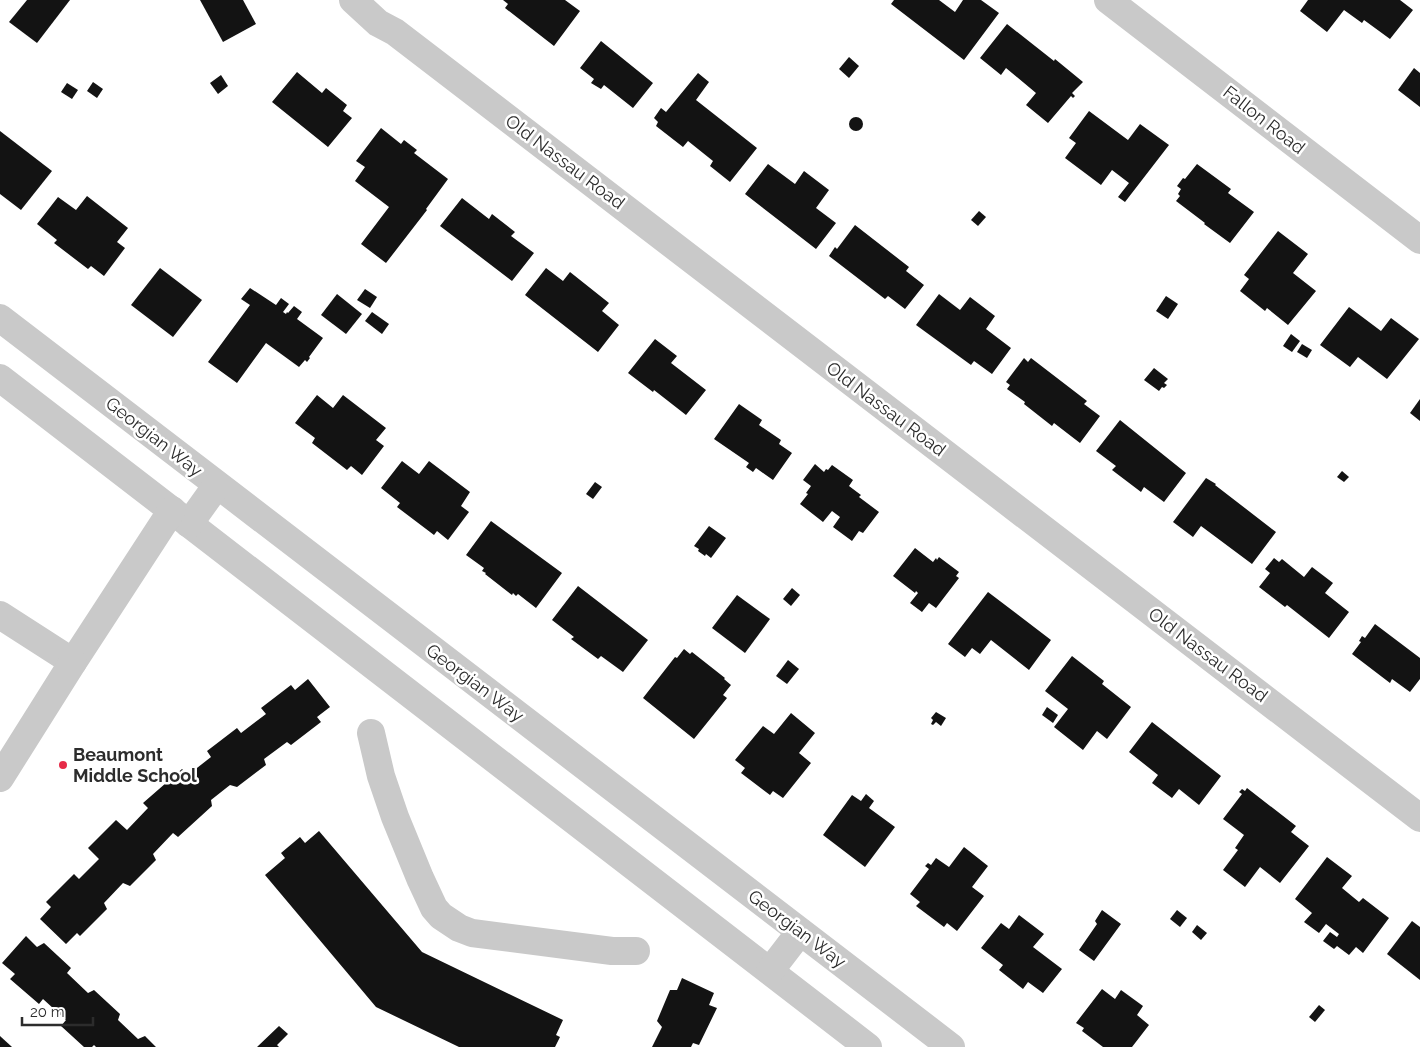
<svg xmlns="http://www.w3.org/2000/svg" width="1420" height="1047" viewBox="0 0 1420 1047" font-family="Raleway,sans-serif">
<rect width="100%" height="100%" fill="#fff"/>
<g fill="#131313">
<polygon points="27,0 70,0 37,43 9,22"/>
<polygon points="200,0 243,0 256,24 223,42"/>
<polygon points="503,0 565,0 580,11 554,46 505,8 508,4"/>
<polygon points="894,0 939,0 955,12 963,0 981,0 999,13 964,60 891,4"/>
<polygon points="1308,0 1400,0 1413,10 1390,39 1364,20 1362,23 1344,10 1327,32 1300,11"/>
<polygon points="1007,24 1054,61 1055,59 1083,82 1072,93 1075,96 1073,98 1071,96 1048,123 1026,105 1036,93 1006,68 1001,75 980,58"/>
<polygon points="601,41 653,83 633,108 604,85 601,89 591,83 594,79 580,68"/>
<polygon points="849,57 859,66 849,78 839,69"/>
<polygon points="1414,68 1420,73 1420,107 1398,90"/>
<polygon points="297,72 322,93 326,88 347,105 343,111 352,118 328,147 272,102"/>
<polygon points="698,73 709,82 696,100 757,148 730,182 710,166 713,161 688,141 683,147 656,126 658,122 654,118 661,108 666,112"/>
<polygon points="221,75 228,86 218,94 210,83"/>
<polygon points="93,82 103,89 97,98 87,91"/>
<polygon points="67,83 78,90 72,99 61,92"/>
<polygon points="1089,111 1128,140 1140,124 1169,145 1125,202 1118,197 1129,183 1112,170 1101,185 1065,158 1076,143 1069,138"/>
<circle cx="856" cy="124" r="7"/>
<polygon points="381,128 401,144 404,140 417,150 414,153 448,179 426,209 427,210 386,263 361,244 389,207 355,181 365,167 356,161"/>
<polygon points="0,131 52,171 21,210 0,194"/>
<polygon points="768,164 795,184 804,171 829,190 816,208 836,223 816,249 745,194"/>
<polygon points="1197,164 1231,189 1228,193 1254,212 1230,243 1204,224 1205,223 1176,201 1180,196 1178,194 1181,189 1177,186 1183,178 1185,179"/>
<polygon points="87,196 128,228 117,242 125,248 104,276 91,266 88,269 54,243 57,240 37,224 58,197 76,210"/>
<polygon points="462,198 489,219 492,214 515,232 511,236 534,253 512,281 440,226"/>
<polygon points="979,211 986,217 978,226 971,220"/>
<polygon points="855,225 909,267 906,271 924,285 905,309 888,296 885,299 829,256 835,247 837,249"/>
<polygon points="1278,231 1308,254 1293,273 1316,291 1288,325 1267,308 1265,311 1240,291 1249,279 1244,275"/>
<polygon points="160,268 202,300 173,337 131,305"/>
<polygon points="546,268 563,281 570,272 609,303 602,311 619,325 598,352 525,295"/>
<polygon points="250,288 276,305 281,298 289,304 283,312 286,314 287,312 288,313 294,306 302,312 297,319 323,338 309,357 310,358 307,362 305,360 299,367 266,343 237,383 208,362 250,305 241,299"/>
<polygon points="365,289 377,297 370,308 357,300"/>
<polygon points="337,294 362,314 346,334 321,315"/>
<polygon points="939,294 960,310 970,297 995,316 986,329 1011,348 992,374 974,361 971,365 916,325"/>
<polygon points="1166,296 1178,304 1168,319 1156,311"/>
<polygon points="1349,307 1381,331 1391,318 1419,339 1387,379 1358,357 1350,367 1320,345"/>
<polygon points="372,312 389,324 382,334 365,321"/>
<polygon points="1291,334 1300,341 1292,352 1283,346"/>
<polygon points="655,339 677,356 671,363 706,390 686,415 654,390 653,392 628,373"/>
<polygon points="1302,344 1312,350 1307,358 1297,352"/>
<polygon points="1024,358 1028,362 1031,358 1087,401 1084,404 1100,416 1080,443 1054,423 1052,426 1024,404 1025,402 1007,389 1010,385 1006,382"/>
<polygon points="1154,368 1168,379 1164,383 1167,385 1164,388 1162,387 1159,391 1144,380"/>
<polygon points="317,395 333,408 343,395 386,428 376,440 384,446 362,475 351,466 347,470 312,443 315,438 295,423"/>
<polygon points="1420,399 1420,421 1410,413"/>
<polygon points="739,404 762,420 759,425 781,440 779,444 792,453 773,480 756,468 753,472 746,467 749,463 714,439"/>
<polygon points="1120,420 1186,473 1164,502 1144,487 1141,492 1112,470 1116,466 1096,451"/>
<polygon points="402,461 419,474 429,461 470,492 461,506 469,512 448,540 437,531 434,535 397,507 400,503 381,488"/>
<polygon points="815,464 824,472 826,469 828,470 832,465 853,480 849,486 861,495 859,497 879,512 863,533 859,531 852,541 833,527 840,517 832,511 823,522 800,504 808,494 806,493 811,486 803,480"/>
<polygon points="1342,471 1349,477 1344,482 1337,477"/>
<polygon points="1206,478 1216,484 1215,485 1276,532 1252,564 1201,526 1193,537 1173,522"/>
<polygon points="595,482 602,487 593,499 586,494"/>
<polygon points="491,521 562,573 536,608 518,594 516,596 513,593 512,595 485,574 486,573 482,571 484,568 466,555"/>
<polygon points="709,526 726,538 711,558 706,554 705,556 698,551 699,549 694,546"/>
<polygon points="915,548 933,562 936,558 937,560 939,557 959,572 956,576 959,578 936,608 929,603 922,612 910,603 918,593 916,591 915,593 893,576"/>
<polygon points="1274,558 1279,562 1282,559 1304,577 1312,567 1333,583 1325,593 1349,612 1329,638 1287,605 1285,607 1259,587 1270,573 1265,569"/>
<polygon points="578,586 648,640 623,672 601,656 598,659 571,639 574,637 552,620"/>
<polygon points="792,588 800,595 791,606 783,599"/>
<polygon points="988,592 1051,640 1029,670 991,640 980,654 972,648 965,657 948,644"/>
<polygon points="737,595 770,619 745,653 712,628"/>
<polygon points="1375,624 1420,658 1420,679 1410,692 1392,679 1390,683 1352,654 1361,642 1359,641 1362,636 1365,638"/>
<polygon points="684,649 690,654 692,652 725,678 724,679 731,685 723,695 727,698 694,739 643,698 675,657 677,658"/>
<polygon points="1072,656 1104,681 1102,684 1131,707 1107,739 1097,731 1083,750 1054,727 1068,709 1045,691"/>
<polygon points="788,660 799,669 787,684 776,676"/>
<polygon points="308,679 330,707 317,717 321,722 291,745 287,742 264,759 266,765 237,787 230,785 211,800 212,806 178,837 173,833 153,854 156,860 130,886 123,883 104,903 107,909 80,936 77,933 66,944 40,919 51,907 46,902 74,874 79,879 99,859 88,848 116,820 127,830 148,808 143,803 182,769 188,775 211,757 207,751 237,728 241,733 266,714 261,708 291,685 295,690"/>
<polygon points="1047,707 1058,715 1053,723 1042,715"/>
<polygon points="936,712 946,718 941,726 936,722 933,725 931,724 933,720 931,718"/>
<polygon points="791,713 815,733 799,753 811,763 783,798 773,791 770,795 741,773 745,768 735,760 763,726 774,734"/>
<polygon points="1152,722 1221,776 1199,805 1179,789 1172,798 1152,783 1158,775 1129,752"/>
<polygon points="1247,788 1296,826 1291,832 1309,846 1280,883 1260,867 1245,887 1223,870 1238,850 1235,848 1244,835 1223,819 1242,794 1239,792 1242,789 1245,791"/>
<polygon points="866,794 874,801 869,808 895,827 865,867 823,835 852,795 861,801"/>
<polygon points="319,831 422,952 563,1020 556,1035 560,1037 555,1047 459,1047 376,1007 265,875 285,858 281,853 300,837 305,843"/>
<polygon points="964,847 988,866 972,887 984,896 957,931 947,923 944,927 916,906 920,902 910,894 929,869 925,866 928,863 931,865 936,858 949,867"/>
<polygon points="1327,857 1352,876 1342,888 1359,902 1363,898 1389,918 1363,953 1356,947 1349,955 1337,946 1334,949 1323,941 1330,932 1337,937 1339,934 1326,924 1319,933 1304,922 1312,913 1295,899"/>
<polygon points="1102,910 1121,924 1094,961 1079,950 1097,924 1095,921"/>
<polygon points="1177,910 1187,918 1180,927 1170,919"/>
<polygon points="1019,915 1044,934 1033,947 1062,969 1043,993 1028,982 1023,989 999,970 1003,965 981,948 1001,923 1009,929"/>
<polygon points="1412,921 1420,927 1420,980 1387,954"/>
<polygon points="1197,925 1207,933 1201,940 1192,932"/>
<polygon points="26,936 37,947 44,943 71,968 67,973 88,993 94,990 120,1014 118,1020 138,1039 145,1036 156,1047 96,1047 94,1045 92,1047 84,1047 61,1026 66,1020 43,999 39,1004 10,979 15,974 2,963"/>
<polygon points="682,978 714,993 709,1005 717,1008 699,1045 693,1043 691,1047 652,1047 662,1027 657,1021 670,990 677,990"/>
<polygon points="1102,989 1115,999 1121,990 1143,1006 1137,1015 1149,1025 1132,1047 1103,1047 1082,1031 1084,1028 1076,1023"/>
<polygon points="1319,1005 1325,1010 1315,1022 1309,1017"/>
<polygon points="279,1026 288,1034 277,1045 279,1047 257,1047"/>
<polygon points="0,1036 12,1047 0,1047"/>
</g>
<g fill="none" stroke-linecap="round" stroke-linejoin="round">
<g stroke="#c9c9c9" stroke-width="28">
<polyline points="353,0 378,23 395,32 1420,818"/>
<polyline points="1108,0 1420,240"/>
<polyline points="0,318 951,1047"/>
<polyline points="0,378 868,1047"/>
<polyline points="189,524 217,485"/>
<polyline points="0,615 73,662 172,510"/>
<polyline points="371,733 381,776 395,817 420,878 434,908 441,916 459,928 472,933 612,951 636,951"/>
<polyline points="0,778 73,662"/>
<polyline points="770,971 800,932"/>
</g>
</g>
<circle fill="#e62b48" stroke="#fff" stroke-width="2" cx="63" cy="765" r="5"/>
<g text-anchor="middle" stroke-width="5" stroke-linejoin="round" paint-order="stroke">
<g font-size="18" fill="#2c2c2c" stroke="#fff">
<text transform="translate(1264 120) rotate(38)" y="6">Fallon Road</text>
<text transform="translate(565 162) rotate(37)" y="6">Old Nassau Road</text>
<text transform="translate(886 409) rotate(37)" y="6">Old Nassau Road</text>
<text transform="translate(154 437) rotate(38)" y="6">Georgian Way</text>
<text transform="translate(1208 655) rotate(37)" y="6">Old Nassau Road</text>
<text transform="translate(475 683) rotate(37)" y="6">Georgian Way</text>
<text transform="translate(797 929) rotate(37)" y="6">Georgian Way</text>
</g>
<g font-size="18" font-weight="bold" fill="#2c2c2c" stroke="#fff" text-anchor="start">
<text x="73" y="761">Beaumont<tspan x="73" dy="21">Middle School</tspan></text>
</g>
</g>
<path d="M22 1017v8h71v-8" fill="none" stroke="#2c2c2c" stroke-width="2.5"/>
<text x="30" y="1017" font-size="15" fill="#2c2c2c" stroke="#ffffff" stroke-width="4" paint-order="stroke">20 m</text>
</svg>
